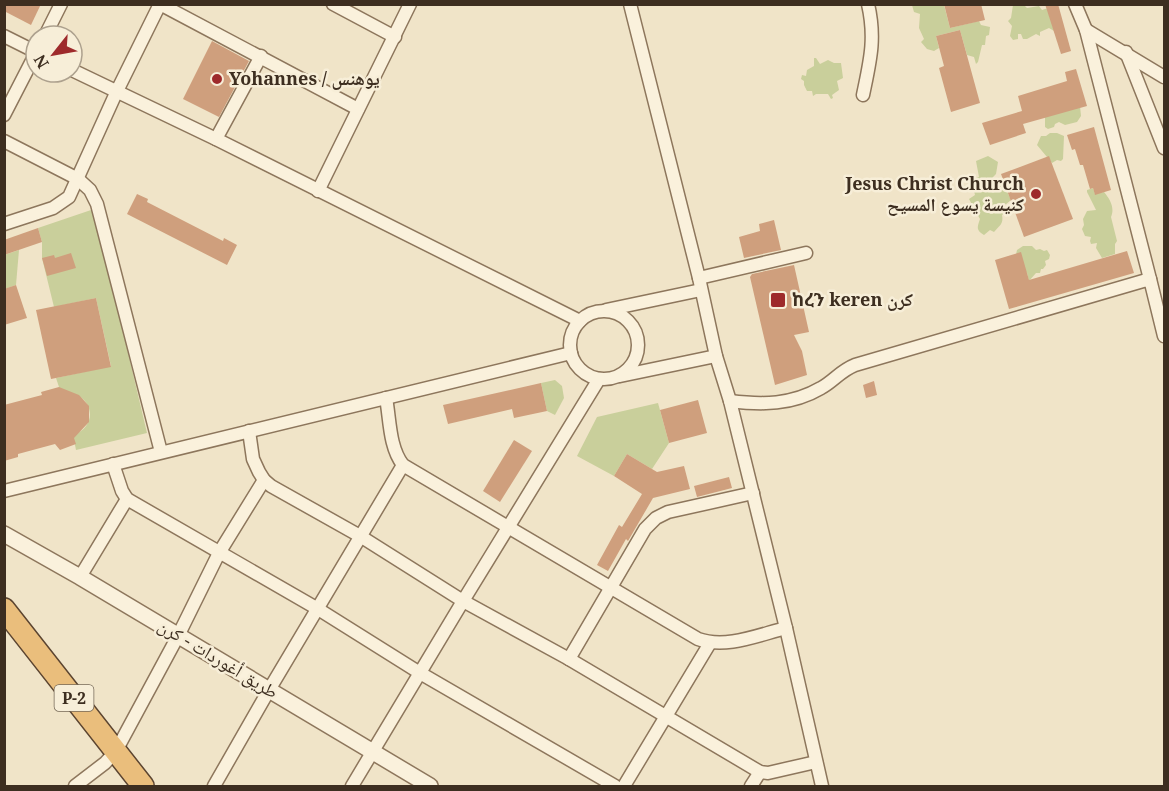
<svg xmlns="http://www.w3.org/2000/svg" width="1169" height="791" viewBox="0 0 1169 791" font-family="'Noto Serif','Noto Naskh Arabic','Noto Sans Ethiopic',serif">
<rect width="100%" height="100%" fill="#f0e4c8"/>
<g fill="#c9cf9b">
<polygon points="912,5 944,5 950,28 979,21 981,25 990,27 989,35 986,36 985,45 982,45 978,62 976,64 974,57 967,55 960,30 936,36 939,48 934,51 927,49 921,42 924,39 919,28 920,14 914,12"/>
<polygon points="1013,5 1024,5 1027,8 1039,6 1042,10 1048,8 1054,31 1049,28 1040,32 1040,36 1036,34 1027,39 1023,39 1021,34 1018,34 1018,39 1013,40 1010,36 1012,26 1008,21 1011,18"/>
<polygon points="814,58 816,58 820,64 828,60 834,63 841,63 843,78 837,81 839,90 832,95 833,98 831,99 828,94 816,94 813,96 812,91 807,91 804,85 804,81 801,79 802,75 806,76 807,70 814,66"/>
<polygon points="1080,106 1081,116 1077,122 1065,125 1059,122 1055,124 1054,127 1048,129 1045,127 1045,114"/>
<polygon points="1050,133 1057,133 1064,136 1063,159 1061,161 1057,160 1052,163 1037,145 1041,136 1046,136"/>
<path d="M988 156 998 162 996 174 991 179 994 186C1007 187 1005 187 1011 200L1005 205 1007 211 1002 215C1004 224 999 226 994 232L990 230 984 235C976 230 977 228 980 219L969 199 975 195 971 179 979 177 976 161Z"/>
<path d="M1093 188 1095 194 1104 192C1110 199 1115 208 1111 217L1117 241 1115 244V254L1102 258 1096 248 1097 243 1091 244 1090 241 1091 237 1085 236 1082 229 1084 225 1083 219 1087 211 1096 210 1087 192V190Z"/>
<path d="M94 209 147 433 76 450 73 435C102 425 91 389 61 393L56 378 111 366 96 298 54 307 42 258V242L38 228Z"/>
<polygon points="1023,246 1032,246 1036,250 1040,249 1044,251 1047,250 1050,255 1049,259 1045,261 1046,265 1043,269 1041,269 1040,273 1036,273 1029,281 1027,273 1015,259 1017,250"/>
<polygon points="19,250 16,285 5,289 4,255"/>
<polygon points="555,380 562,386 564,398 555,415 547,411 541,383"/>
<polygon points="658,403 669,443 652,469 627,454 614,476 577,456 597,417"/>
</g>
<g fill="#cf9f7d">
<polygon points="4,4 41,4 31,25 4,11"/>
<polygon points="944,4 981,4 985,20 950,28"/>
<polygon points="1045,4 1058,4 1071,51 1061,54"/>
<polygon points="960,30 980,103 951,112 939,68 944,66 936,36"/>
<polygon points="212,41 249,61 219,117 183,99"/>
<polygon points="1076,69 1087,106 1023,124 1026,133 990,145 982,123 1022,111 1018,96 1067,81 1065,72"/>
<polygon points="1094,127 1111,190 1095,195 1093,188 1090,189 1083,165 1080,165 1075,149 1072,150 1067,135"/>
<polygon points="1049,156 1073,219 1024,237 1001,174"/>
<polygon points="137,194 148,199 147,202 223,241 224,238 237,245 227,265 127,214"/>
<polygon points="774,220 781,250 744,258 739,237 760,231 759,224"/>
<polygon points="38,228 42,242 4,255 4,240"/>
<polygon points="1127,251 1134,273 1009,309 995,260 1021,252 1029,280"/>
<polygon points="71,253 76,268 47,276 42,258 54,255 55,258"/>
<polygon points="794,265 809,332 794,335 802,351 807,375 775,385 750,277 752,274"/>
<polygon points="16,285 27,318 4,325 4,289"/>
<polygon points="96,298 111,367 51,379 36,310"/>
<polygon points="874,381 877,395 866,398 863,385"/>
<polygon points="541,383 547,411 514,418 512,409 448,424 443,405"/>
<polygon points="59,387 79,395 89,406 89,422 74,438 76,444 60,450 55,444 18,454 18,457 4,461 4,405 42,395 41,392"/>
<polygon points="698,400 707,433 669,443 660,410"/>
<polygon points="514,440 532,451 500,502 483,491"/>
<polygon points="627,454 657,472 684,466 690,489 653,498 628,541 626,539 608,571 597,565 619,525 622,527 642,494 614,476"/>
<polygon points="729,477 732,488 697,497 694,486"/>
</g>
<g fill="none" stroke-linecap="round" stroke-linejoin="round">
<g stroke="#8d765c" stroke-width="15">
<g id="minor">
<polyline points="160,4 358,109"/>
<polyline points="333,4 395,37"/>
<polyline points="630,4 699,278 716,356 730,401 786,628 822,786"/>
<polyline points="1075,4 1086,30 1150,279"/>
<polyline points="1086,30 1164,77"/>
<polyline points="4,36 36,52"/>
<polyline points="45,36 61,4"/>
<polyline points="1126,52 1164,148"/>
<polyline points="72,70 216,139 580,321"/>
<path d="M863 95C870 61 876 39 868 4"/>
<polyline points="4,115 36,53"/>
<polyline points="216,139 261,56"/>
<polyline points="4,141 78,179 90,190 97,204 161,452"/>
<polyline points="318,191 410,4"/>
<polyline points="4,224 53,208 69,197 116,93 160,4"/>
<polyline points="699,278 806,253"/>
<polyline points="606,310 701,290"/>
<circle cx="604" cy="345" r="34"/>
<polyline points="620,376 716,356"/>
<path d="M386 398C390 419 389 447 403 465L698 639C726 649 758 635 786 628"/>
<path d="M730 401C762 405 792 405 821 388 834 381 840 371 855 365L1150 279 1164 336"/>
<polyline points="249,431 253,459 259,472 264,480 271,486 360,536 463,601 569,659 760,772 768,773 816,762"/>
<polyline points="113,464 122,491 127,499 318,609 420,673 615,786"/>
<polyline points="4,491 571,353"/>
<polyline points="80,577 127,499"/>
<polyline points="569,659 645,529 656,518 668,512 753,493"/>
<polyline points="75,786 105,763 116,751 178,636 219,553 264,480"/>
<polyline points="214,786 269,690 403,465"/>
<polyline points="352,786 463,601 599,379"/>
<polyline points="624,786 710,643"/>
<polyline points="751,786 760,772"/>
</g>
</g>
<g stroke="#8d765c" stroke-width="18">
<polyline id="tertiary" points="4,534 80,577 430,786"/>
</g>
<g stroke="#5b4430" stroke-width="24">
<polyline id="trunk" points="4,609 143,786"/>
</g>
<use href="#minor" stroke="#faf1dc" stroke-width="12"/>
<use href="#tertiary" stroke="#faf1dc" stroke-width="15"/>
<use href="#trunk" stroke="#eabe7c" stroke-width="21"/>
</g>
<g fill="#9e2a2b" stroke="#f7eed8" stroke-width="2">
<circle cx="217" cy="79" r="6"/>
<circle cx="1036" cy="194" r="6"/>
<rect x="770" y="292" width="16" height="16" rx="3"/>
</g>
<g text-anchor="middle" stroke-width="5" stroke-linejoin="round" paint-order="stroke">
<rect fill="#f7eed8" stroke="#756857" stroke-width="1.5" x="54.5" y="685" width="39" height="26" rx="4.5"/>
<g font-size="16" font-weight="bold" fill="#3d2e20">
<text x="74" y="704">P-2</text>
</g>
<g font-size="18" font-weight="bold" fill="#3d2e20" stroke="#f7eed8" text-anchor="start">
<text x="229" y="85">Yohannes / يوهنس</text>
<text x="1024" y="190" text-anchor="end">Jesus Christ Church<tspan x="1024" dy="21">كنيسة يسوع المسيح</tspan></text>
<text x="792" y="306">ከረን keren كرن</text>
</g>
<g font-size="18" fill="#3d2e20" stroke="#f7eed8">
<text transform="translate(218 659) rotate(31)" y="6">طريق أغوردات - كرن</text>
</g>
</g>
<rect width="1169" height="791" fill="none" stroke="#3d2e20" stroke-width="12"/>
<g transform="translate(54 54) rotate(239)"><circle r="28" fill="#f7eed8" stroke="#ada18e" stroke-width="1.5"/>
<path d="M0-4.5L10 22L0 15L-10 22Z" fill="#9e2a2b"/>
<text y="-9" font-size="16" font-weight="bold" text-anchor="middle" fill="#3d2e20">N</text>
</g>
</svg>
